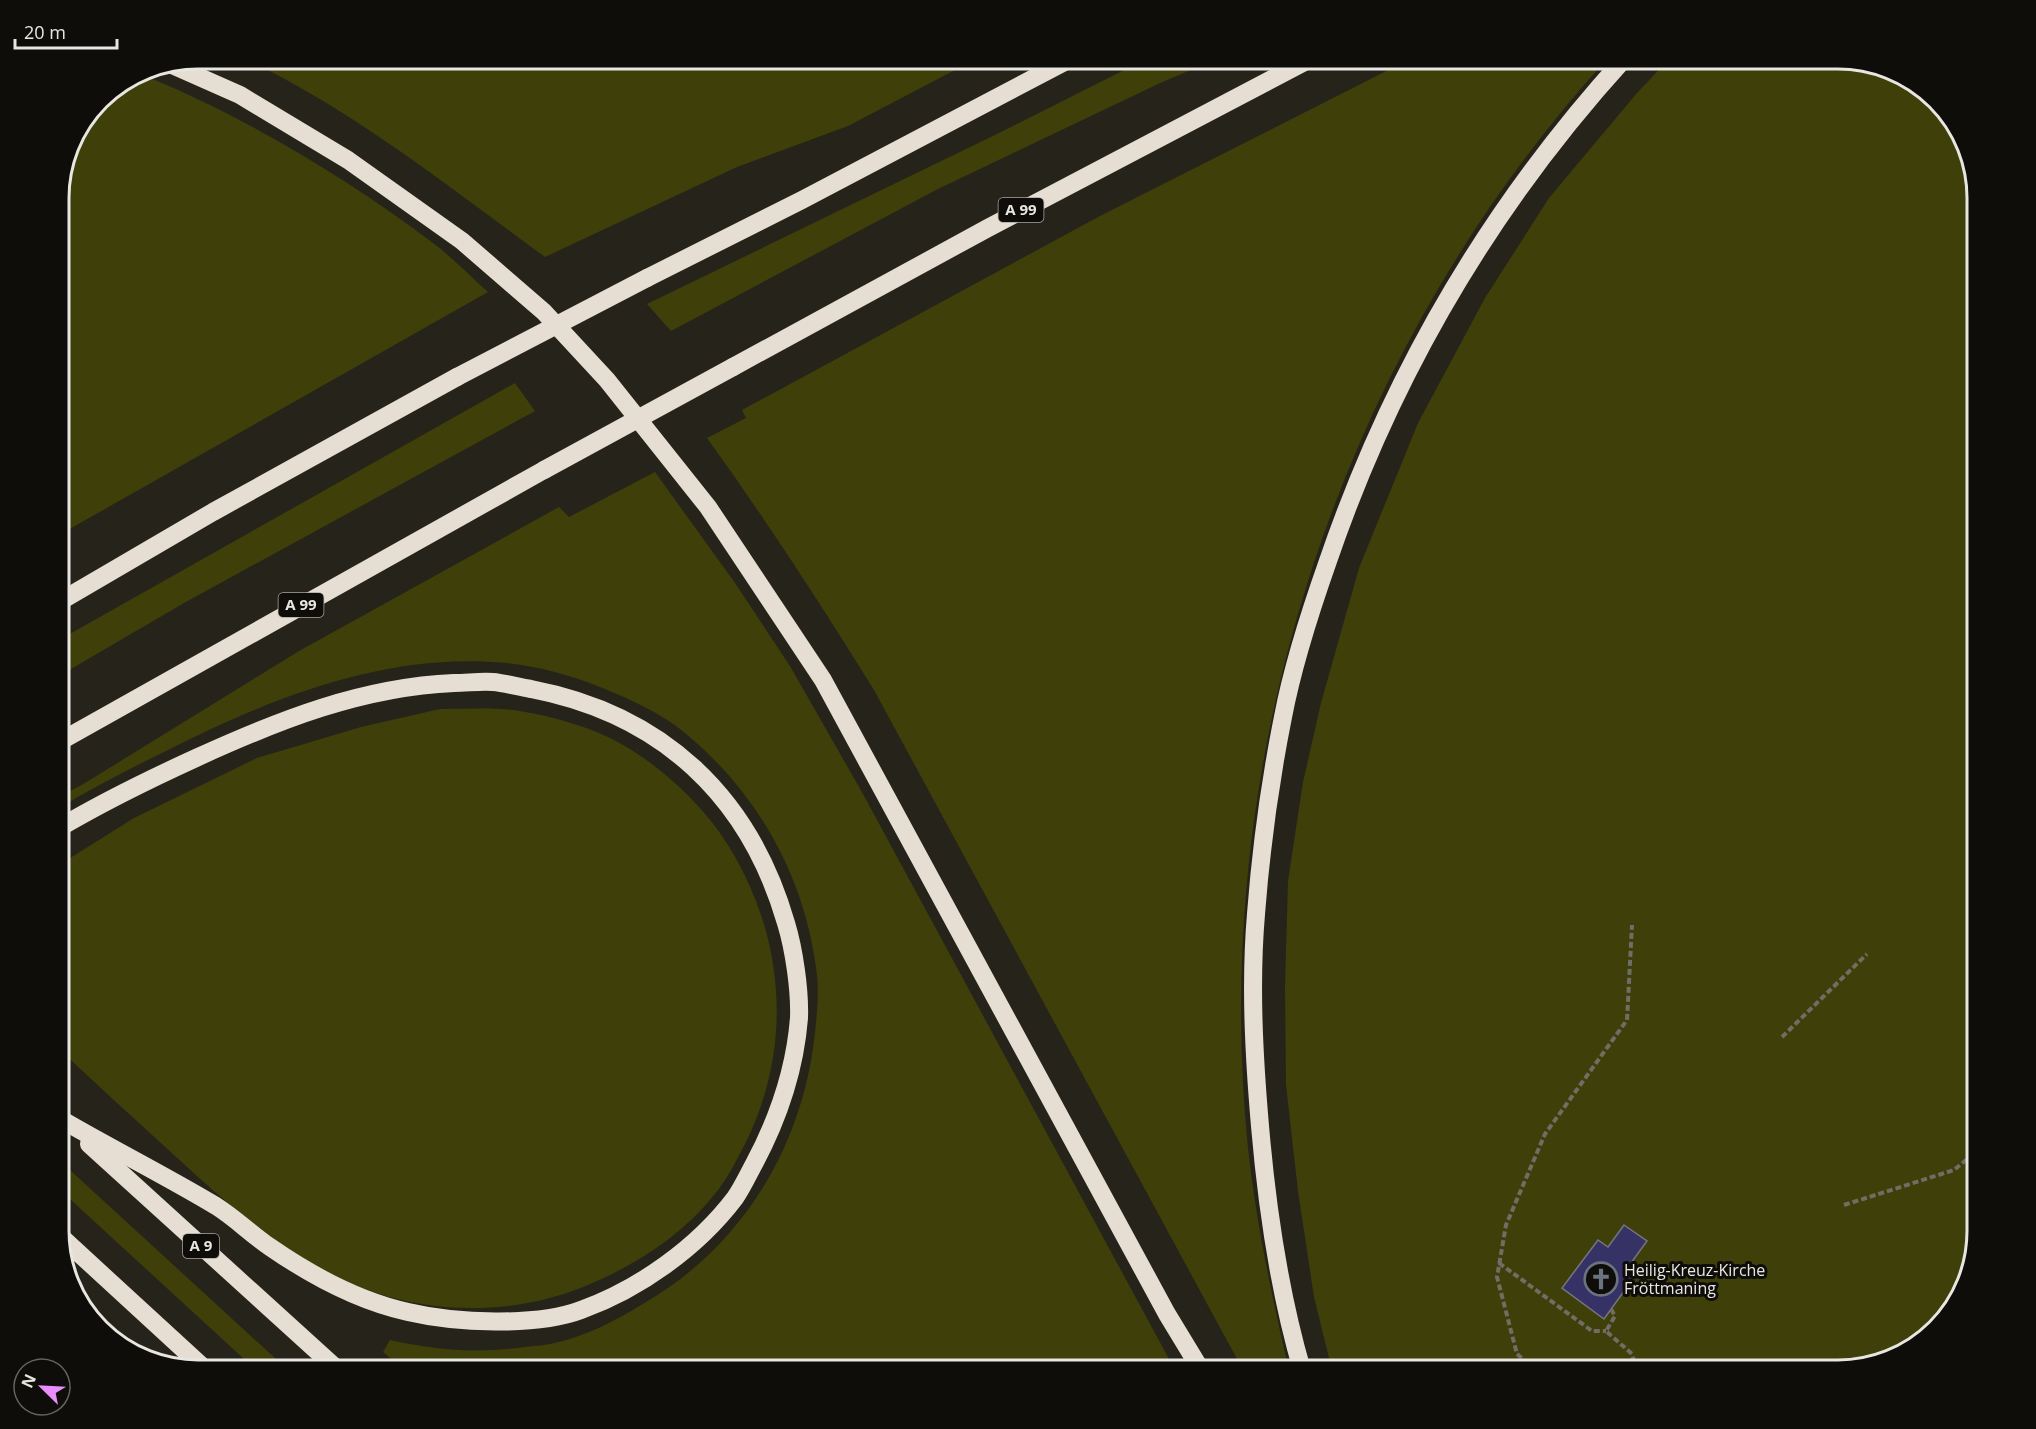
<svg xmlns="http://www.w3.org/2000/svg" width="2036" height="1429" viewBox="0 0 2036 1429" font-family="'Open Sans',sans-serif">
<rect width="100%" height="100%" fill="#26241a"/>
<g fill="#3e3f09">
<path d="M246 59H976L848 126 737 167 545 257C448 186 354 111 246 59Z"/>
<polygon points="1146,59 1235,59 1193,69 1158,84 936,190 671,331 647,304 1001,132"/>
<path d="M1410 59H1607C1342 350 1208 755 1248 1148 1256 1223 1272 1297 1289 1370H1243L874 690C821 604 766 520 707 438L746 418 742 410 1100 216Z"/>
<polygon points="1669,59 1838,59 1916,82 1959,129 1977,198 1977,1231 1954,1309 1900,1356 1838,1370 1332,1370 1314,1297 1298,1191 1286,1085 1285,987 1288,881 1303,782 1321,703 1359,568 1418,423 1485,298 1549,198 1637,93"/>
<path d="M138 73C239 113 347 178 433 243 453 258 470 276 488 292L59 535V189L69 144 100 99Z"/>
<polygon points="515,383 535,411 184,603 59,676 59,640"/>
<path d="M655 472 735 583 790 666 863 794 1175 1370H404L383 1352 390 1340C437 1350 470 1353 518 1348 529 1346 540 1346 550 1344 585 1337 617 1320 646 1302 744 1245 804 1143 815 1032 817 1013 819 993 817 975 806 879 759 794 685 733 660 712 629 699 600 687 570 675 538 666 506 663 385 652 271 698 166 751 129 769 94 787 59 808V797L85 783 299 651 559 507 569 517Z"/>
<path d="M440 709C460 709 480 708 500 709 526 710 569 721 594 731 641 749 691 792 720 833 784 926 796 1042 745 1144 736 1161 727 1180 714 1195 683 1234 640 1262 595 1282 526 1313 448 1316 376 1293 297 1267 234 1210 174 1155 136 1120 97 1085 59 1049V865L134 818 257 758 361 727Z"/>
<polygon points="59,1160 288,1370 256,1370 59,1189"/>
</g>
<polygon fill="#373265" stroke="#767682" stroke-width="1.5" points="1624,1225 1647,1241 1631,1263 1640,1269 1604,1319 1562,1288 1598,1240 1608,1247"/>
<g fill="none" stroke-linecap="round" stroke-linejoin="round">
<g stroke="#6f6d64" stroke-width="4" stroke-dasharray="6 3" stroke-linecap="butt">
<polyline points="1782,1037 1867,954"/>
<polyline points="1844,1205 1954,1170 1977,1151"/>
<polyline points="1499,1263 1592,1331 1606,1331"/>
<polyline points="1611,1309 1615,1316 1606,1331 1632,1354 1636,1370"/>
<polyline points="1535,1370 1517,1354 1497,1277 1506,1225 1545,1134 1627,1020 1632,925"/>
</g>
<g stroke="#e7ded3" stroke-width="18">
<polyline points="170,64 240,95 348,160 462,241 544,312 607,380 708,507 823,680 1167,1314 1201,1370"/>
<polyline points="647,278 802,200 1072,58"/>
<polyline points="733,367 988,228 1312,58"/>
<polyline points="59,602 213,512 457,377"/>
<polyline points="59,742 544,470"/>
<path d="M59 828C103 802 150 779 196 758 279 720 362 687 454 683 467 683 480 681 493 682 505 683 518 687 531 689 661 714 749 795 786 923 794 949 800 990 799 1018 795 1069 778 1119 754 1164 748 1175 742 1188 735 1198 697 1248 639 1289 581 1310 536 1327 455 1323 408 1312 358 1301 312 1276 270 1247 251 1234 235 1218 216 1206 166 1176 114 1150 64 1121"/>
<polyline points="89,1144 338,1370"/>
<polyline points="59,1235 206,1370"/>
<path d="M1302 1370C1279 1291 1267 1208 1260 1126 1254 1056 1250 984 1256 914 1261 848 1270 782 1283 717 1293 664 1310 612 1328 561 1392 374 1492 204 1625 58"/>
</g>
<g stroke="#e7ded3" stroke-width="18">
<polyline points="457,377 647,278"/>
<polyline points="544,470 733,367"/>
</g>
</g>
<defs>
<g id="church-ring" transform="scale(1.725)"><circle r="9.5" fill="#0e0d09" stroke="#6b7280" stroke-width="1.5"/><path d="M-1.2-6h2.4v3.5h3.3v2.4h-3.3V6h-2.4V-.1h-3.3v-2.4h3.3Z" fill="#6b7280"/></g>
</defs>
<g fill-rule="evenodd">
<use href="#church-ring" x="1601" y="1279"/>
</g>
<g text-anchor="middle" stroke-width="6" stroke-linejoin="round" paint-order="stroke">
<g fill="#0e0d09" stroke="#a7a5a0" stroke-width="1.5">
<rect x="998.5" y="198" width="45" height="24" rx="4.5"/>
<rect x="278.5" y="593" width="45" height="24" rx="4.5"/>
<rect x="183" y="1234" width="36" height="24" rx="4.5"/>
</g>
<g font-size="15" font-weight="bold" fill="#e8e6e0">
<text x="1021" y="215">A 99</text>
<text x="301" y="610">A 99</text>
<text x="201" y="1251">A 9</text>
</g>
<g font-size="16" fill="#e8e6e0" stroke="#0e0d09" text-anchor="start">
<text x="1624" y="1276">Heilig-Kreuz-Kirche<tspan x="1624" dy="18">Fröttmaning</tspan></text>
</g>
</g>
<path d="M0 0H2036V1429H0ZM198 69H1838A129 129 0 0 1 1967 198V1231A129 129 0 0 1 1838 1360H198A129 129 0 0 1 69 1231V198A129 129 0 0 1 198 69Z" fill="#0e0d09" fill-rule="evenodd"/>
<path fill="none" stroke="#e8e6e0" stroke-width="3" d="M198 69H1838A129 129 0 0 1 1967 198V1231A129 129 0 0 1 1838 1360H198A129 129 0 0 1 69 1231V198A129 129 0 0 1 198 69Z"/>
<g transform="translate(42 1387) rotate(294)"><circle r="28" fill="#0e0d09" stroke="#65645f" stroke-width="1.5"/>
<path d="M0-4.5L10 22L0 15L-10 22Z" fill="#ea8dfd"/>
<text y="-9" font-size="16" font-weight="bold" text-anchor="middle" fill="#e8e6e0">N</text>
</g>
<path d="M15 39v9h102v-9" fill="none" stroke="#e8e6e0" stroke-width="3"/>
<text x="24" y="39" font-size="18" fill="#e8e6e0" stroke="#0e0d09" stroke-width="4.5" paint-order="stroke">20 m</text>
</svg>
